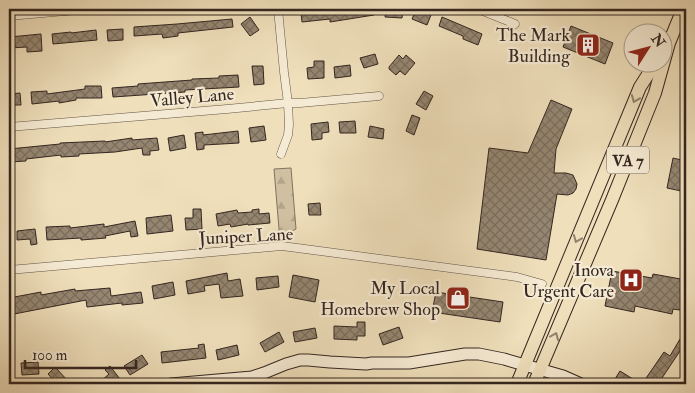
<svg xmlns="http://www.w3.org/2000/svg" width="695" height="393" viewBox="0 0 695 393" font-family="'IM FELL Double Pica',serif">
<defs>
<pattern id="forest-firs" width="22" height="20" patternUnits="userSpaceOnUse" patternTransform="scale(1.25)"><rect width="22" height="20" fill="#cfc0a1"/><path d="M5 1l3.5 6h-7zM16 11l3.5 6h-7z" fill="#b2a58a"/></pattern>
<pattern id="building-cross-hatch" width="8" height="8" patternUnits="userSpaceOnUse" patternTransform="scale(1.25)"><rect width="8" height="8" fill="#958671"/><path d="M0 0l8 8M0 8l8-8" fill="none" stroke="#7a6d5c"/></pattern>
</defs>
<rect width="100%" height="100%" fill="#efdfbb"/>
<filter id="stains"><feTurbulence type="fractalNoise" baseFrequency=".004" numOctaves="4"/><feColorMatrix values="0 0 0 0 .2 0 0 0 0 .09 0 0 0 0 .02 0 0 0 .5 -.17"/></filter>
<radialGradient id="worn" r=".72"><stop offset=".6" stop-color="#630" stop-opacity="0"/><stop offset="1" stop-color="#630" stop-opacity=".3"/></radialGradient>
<polygon fill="url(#forest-firs)" stroke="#827360" points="291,168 296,229 278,238 275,238 278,234 279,229 274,169"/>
<g fill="url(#building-cross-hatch)" stroke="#342620">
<polygon points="344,9 373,9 374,15 330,22 330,19 302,22 301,13 318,11 319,12"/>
<polygon points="386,9 403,9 402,18 385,17"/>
<polygon points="416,10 431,15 427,25 412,19"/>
<polygon points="250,17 259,30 250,36 241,24"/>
<polygon points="442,17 482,34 478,45 463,39 463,36 439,26"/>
<polygon points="232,19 233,27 178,33 178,36 163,38 162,34 134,36 134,27 177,24"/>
<polygon points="571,26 613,43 605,64 563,47"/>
<polygon points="123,29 123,40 108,41 107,30"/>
<polygon points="96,30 97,40 53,44 52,34 71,32 71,33"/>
<polygon points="41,34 42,51 27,52 27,47 9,48 9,37"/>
<polygon points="375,54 378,64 364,68 360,58"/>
<polygon points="399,55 403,59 406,55 415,63 405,75 400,71 396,75 389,69 389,67"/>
<polygon points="314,61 324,61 324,78 308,79 307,68 314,67"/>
<polygon points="350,65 351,76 335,78 334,67"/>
<polygon points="252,66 263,66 264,84 254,85"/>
<polygon points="238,75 239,87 185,90 185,92 113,97 112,88 138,86 138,84 192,80 192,79 219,78 219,76"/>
<polygon points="85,86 101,86 102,98 76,98 76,100 59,103 59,101 32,104 31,92 47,91 47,94 85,89"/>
<polygon points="424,91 433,96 426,110 416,104"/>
<polygon points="20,93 21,105 9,105 9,94"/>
<polygon points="551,100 572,109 556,149 554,173 566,173 573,175 577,184 576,189 573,193 568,195 557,194 546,260 477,249 489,148 528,153"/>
<polygon points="412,115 420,118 414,135 406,131"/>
<polygon points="355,121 356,133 340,133 339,122"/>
<polygon points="328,122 329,132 322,133 322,139 312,140 311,124"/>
<polygon points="264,126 266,140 251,142 249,128"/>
<polygon points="370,126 384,129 383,139 368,137"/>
<polygon points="238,131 239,143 204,145 204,149 197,150 195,133 203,132 203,135"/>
<polygon points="184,135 186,148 170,151 168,138"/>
<polygon points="132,138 132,140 157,138 159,150 150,151 150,155 143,155 142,148 115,152 79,154 79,156 61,157 61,155 26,159 26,161 9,162 9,149 60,144 60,143 105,141 105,142"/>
<polygon points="673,158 686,161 686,192 667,188"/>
<polygon points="320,203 321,215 309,215 308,204"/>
<polygon points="193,209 201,209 202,229 186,230 185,218 193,218"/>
<polygon points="259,209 259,214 269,213 270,223 248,225 248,224 231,227 230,224 218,226 216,214 237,210 238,213 252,212 252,210"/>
<polygon points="171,215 173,231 147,234 146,218"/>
<polygon points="135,221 138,236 131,237 130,231 105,236 106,238 81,240 81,238 47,240 46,227 70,226 70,228 104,224 104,227"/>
<polygon points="35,229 37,244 31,245 30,239 17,240 17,231"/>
<polygon points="612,271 652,278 653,274 686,280 686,311 673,309 672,314 635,306 634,312 605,306"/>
<polygon points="227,273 228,281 240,279 243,296 221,298 219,284 204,286 205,291 188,294 186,281"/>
<polygon points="293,275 319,280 315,302 289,297"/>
<polygon points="278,276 279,287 257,290 256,278"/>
<polygon points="173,282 175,295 154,299 152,286"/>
<polygon points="110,288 111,296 141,292 143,303 122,305 122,303 87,307 86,300 9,315 9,298 41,292 41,295 75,289 75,291"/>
<polygon points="436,292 503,302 500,322 432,312"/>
<polygon points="357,322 365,322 365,336 357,336 357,340 334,339 334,326 357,327"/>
<polygon points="399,327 403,338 383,345 379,334"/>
<polygon points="315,328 317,338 295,342 293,332"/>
<polygon points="279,332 284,342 265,352 260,343"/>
<polygon points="680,339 686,343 686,355 680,351 658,384 642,384 664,352 670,356"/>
<polygon points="204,344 206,358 162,363 161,352 199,348 198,345"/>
<polygon points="237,345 239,355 218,360 216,350"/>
<polygon points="142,355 148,364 130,375 124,366"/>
<polygon points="38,362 39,374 22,375 21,363"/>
<polygon points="110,366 120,379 113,384 104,384 101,381 109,374 105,370"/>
<polygon points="55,367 68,381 64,384 57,384 48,374"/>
<polygon points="620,371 641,384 622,384 615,379"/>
</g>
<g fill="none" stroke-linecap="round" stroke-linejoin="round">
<g stroke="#635447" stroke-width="9">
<g id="street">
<polyline points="278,9 284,72 288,103 289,125 288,135 281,154"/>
<polyline points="478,9 515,24"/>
<polyline points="9,16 88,9"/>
<polyline points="9,127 227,109 288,103 300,103 379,96"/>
<polyline points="9,270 282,246 517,277 542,284"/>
</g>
</g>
<g stroke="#342620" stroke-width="13">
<polyline id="secondary" points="171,384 252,377 264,373 286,364 300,360 308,360 330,362 366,364 372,363 409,363 465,354 479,354 504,359 563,376 581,384"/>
</g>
<g stroke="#342620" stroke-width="14">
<g id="primary">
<polyline points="517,384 640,87 656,62"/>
<polyline points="534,384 612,200 655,93 669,43 683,9"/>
</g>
</g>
<use href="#street" stroke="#f5ead3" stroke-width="8"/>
<use href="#secondary" stroke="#f5ead3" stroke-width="11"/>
<use href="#primary" stroke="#efdfbb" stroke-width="12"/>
</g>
<defs><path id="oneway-chevron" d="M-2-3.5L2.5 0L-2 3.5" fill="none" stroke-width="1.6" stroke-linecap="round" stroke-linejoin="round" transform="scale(1.25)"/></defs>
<g stroke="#92826e">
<use href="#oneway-chevron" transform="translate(635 99) rotate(112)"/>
<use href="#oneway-chevron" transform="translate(577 239) rotate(112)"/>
<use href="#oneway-chevron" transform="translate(555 336) rotate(-67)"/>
</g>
<defs>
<g id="building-square" transform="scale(1.25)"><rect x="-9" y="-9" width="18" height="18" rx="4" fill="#8f2418" stroke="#f5ead3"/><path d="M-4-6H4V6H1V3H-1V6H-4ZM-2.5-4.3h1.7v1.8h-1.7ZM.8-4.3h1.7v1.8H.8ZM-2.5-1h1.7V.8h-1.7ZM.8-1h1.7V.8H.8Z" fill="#fff"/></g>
<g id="hospital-square" transform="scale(1.25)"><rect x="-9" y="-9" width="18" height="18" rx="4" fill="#8f2418" stroke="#f5ead3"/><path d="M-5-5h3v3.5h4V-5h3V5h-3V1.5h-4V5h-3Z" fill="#fff"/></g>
<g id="shop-square" transform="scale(1.25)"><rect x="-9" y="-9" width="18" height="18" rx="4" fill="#8f2418" stroke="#f5ead3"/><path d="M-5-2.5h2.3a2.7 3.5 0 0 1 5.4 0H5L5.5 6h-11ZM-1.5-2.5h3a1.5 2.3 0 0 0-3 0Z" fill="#fff"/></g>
</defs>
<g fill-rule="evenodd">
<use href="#building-square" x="588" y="45"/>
<use href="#hospital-square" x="631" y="280"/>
<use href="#shop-square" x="458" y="298"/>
</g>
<g text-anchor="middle" stroke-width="4.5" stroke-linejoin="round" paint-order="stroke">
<rect fill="#f5ead3" stroke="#6e6156" stroke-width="1" x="607" y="146.5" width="42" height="27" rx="4"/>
<g font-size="16" font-weight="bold" fill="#342620">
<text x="628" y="166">VA 7</text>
</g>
<g font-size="18" fill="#342620" stroke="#f5ead3" text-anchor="end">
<text x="570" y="41">The Mark<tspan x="570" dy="21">Building</tspan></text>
<text x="614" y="276">Inova<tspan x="614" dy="21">Urgent Care</tspan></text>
<text x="440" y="294">My Local<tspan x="440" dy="21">Homebrew Shop</tspan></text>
</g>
<g font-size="18" fill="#342620" stroke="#f5ead3">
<text transform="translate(192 97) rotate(-5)" y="6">Valley Lane</text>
<text transform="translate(246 236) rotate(-3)" y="6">Juniper Lane</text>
</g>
</g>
<rect width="695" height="393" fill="none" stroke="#efdfbb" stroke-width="30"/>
<rect x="10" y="10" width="675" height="373" fill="none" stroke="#342620" stroke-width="2.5"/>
<rect x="15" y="15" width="665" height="363" fill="none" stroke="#342620"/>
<g transform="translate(648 48) rotate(54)"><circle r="24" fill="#f5ead3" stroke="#a89c8b"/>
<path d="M0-4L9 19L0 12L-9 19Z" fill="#8f2418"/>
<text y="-8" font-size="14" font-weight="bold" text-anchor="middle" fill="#342620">N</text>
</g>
<path d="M25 360v8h111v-8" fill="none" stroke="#342620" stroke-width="2.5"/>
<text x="32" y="360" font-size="15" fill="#342620" stroke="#f5ead3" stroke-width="4" paint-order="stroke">100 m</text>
<rect width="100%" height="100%" filter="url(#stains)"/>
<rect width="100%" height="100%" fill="url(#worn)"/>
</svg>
